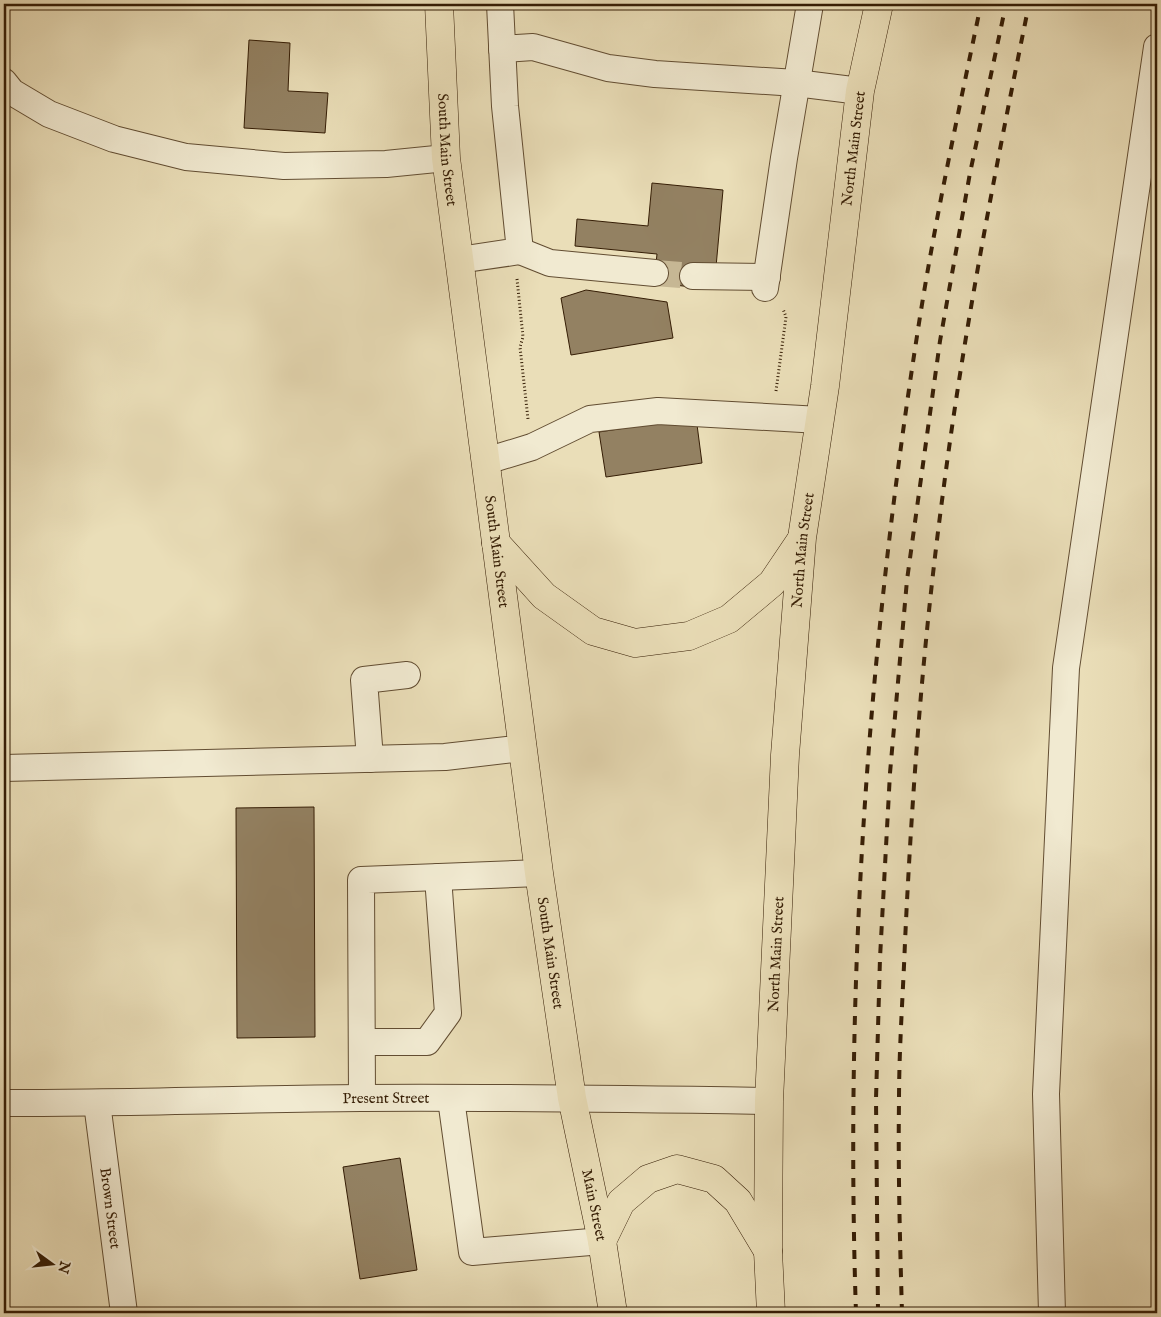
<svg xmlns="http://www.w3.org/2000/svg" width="1161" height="1317" viewBox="0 0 1161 1317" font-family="'IM FELL English',serif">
<rect width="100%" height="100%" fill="#eadeb8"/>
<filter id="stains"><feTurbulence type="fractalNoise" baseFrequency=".004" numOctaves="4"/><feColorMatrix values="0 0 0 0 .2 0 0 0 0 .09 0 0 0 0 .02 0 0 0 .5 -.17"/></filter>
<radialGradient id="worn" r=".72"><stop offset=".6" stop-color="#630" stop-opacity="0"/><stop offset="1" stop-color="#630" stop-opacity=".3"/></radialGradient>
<g fill="#938162" stroke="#351d05">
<polygon points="249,40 290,43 288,91 328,93 325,133 244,128"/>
<polygon points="652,183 723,190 716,267 693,287 654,283 657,254 575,246 577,219 648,226"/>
<polygon points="586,290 667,302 673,338 571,355 561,298"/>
<polygon points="696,417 702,463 606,477 599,432"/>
<polygon points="314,807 315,1037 237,1038 236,808"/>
<polygon points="400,1158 417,1270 360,1279 343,1167"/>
</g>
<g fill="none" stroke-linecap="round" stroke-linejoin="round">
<polyline stroke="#c6b794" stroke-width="26" stroke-dasharray="26 13" stroke-linecap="butt" points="655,273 693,276"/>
<g stroke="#624d32" stroke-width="28">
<g id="minor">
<polyline points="502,49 533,47 608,68 655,74 796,83 860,91"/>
<polyline points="4,82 12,92 49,114 114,139 186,157 284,166 386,164 446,158"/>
<polyline points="520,251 550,263 655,273"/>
<polyline points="459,260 520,251 505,106 500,4"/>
<polyline points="693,276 767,277"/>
<polyline points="765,288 784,158 810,4"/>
<polyline points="486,461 532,447 590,419 658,411 820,420"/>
<polyline points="370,759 364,680 407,675"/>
<polyline points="4,768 445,757 523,748"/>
<polyline points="362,1042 427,1042 448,1013 438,877"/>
<polyline points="362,1098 361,880 539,873"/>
<polyline points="451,1099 472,1252 602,1241"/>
<path id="s1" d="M4 1103C123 1103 242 1099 361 1098 497 1097 633 1099 769 1101"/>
<path id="s2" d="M97 1103 124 1313"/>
<polyline points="1052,1313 1046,1094 1066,668 1157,47"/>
</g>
</g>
<g stroke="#351d05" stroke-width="29">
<g id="highway">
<path id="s3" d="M439 4 446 158 539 873 572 1098 602 1241 613 1313"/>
<polyline points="496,543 544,596 593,631 635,643 689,636 729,619 772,583 801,540"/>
<polyline points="602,1241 621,1202 648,1179 677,1169 714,1179 738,1201 768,1251"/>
<path id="s4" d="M771 1313 768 1251 769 1101 785 755 802 538 825 386 860 91 879 4"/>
</g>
</g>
<g stroke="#351d05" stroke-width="3" stroke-dasharray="1 2.5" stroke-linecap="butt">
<polyline points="517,279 523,337 520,347 528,419"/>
<polyline points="776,391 786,317 783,309"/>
</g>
<use href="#minor" stroke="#f1ead1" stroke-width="26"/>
<use href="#highway" stroke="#eadeb8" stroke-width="28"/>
<g stroke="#351d05" stroke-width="4" stroke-dasharray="9 9" stroke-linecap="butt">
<path d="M856 1313C845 987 867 658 917 336 934 224 958 114 981 4"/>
<polyline points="878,1313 876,1099 880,958 890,773 907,580 940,341 970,173 1006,4"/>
<path d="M902 1313C900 1243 898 1172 899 1101 899 1048 903 995 905 942 912 792 923 642 943 493 964 329 996 166 1029 4"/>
</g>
</g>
<g text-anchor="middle" stroke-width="4" stroke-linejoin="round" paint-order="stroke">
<g font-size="15" fill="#351d05" stroke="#f1ead1">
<text dy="5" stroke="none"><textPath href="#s4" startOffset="1169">North Main Street</textPath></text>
<text dy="5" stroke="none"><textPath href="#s3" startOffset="146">South Main Street</textPath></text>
<text dy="5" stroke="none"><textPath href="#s4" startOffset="764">North Main Street</textPath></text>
<text dy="5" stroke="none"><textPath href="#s3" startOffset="551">South Main Street</textPath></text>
<text dy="5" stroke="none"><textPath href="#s3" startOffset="956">South Main Street</textPath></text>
<text dy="5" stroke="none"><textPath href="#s4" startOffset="359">North Main Street</textPath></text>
<text dy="5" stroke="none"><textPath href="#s1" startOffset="382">Present Street</textPath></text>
<text dy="5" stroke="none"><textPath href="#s3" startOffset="1212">Main Street</textPath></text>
<text dy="5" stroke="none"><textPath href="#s2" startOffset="106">Brown Street</textPath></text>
</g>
</g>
<rect width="1161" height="1317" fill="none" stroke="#eadeb8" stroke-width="20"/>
<rect x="5" y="5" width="1151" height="1307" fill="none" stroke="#351d05" stroke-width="2.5"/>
<rect x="10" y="10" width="1141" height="1297" fill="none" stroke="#351d05"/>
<g transform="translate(52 1264) rotate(105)" stroke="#f1ead1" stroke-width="4" paint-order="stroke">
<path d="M0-4L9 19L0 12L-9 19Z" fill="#351d05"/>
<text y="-8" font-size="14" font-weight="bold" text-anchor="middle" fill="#351d05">N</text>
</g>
<rect width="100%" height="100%" filter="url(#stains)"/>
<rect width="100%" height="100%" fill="url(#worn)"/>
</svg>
